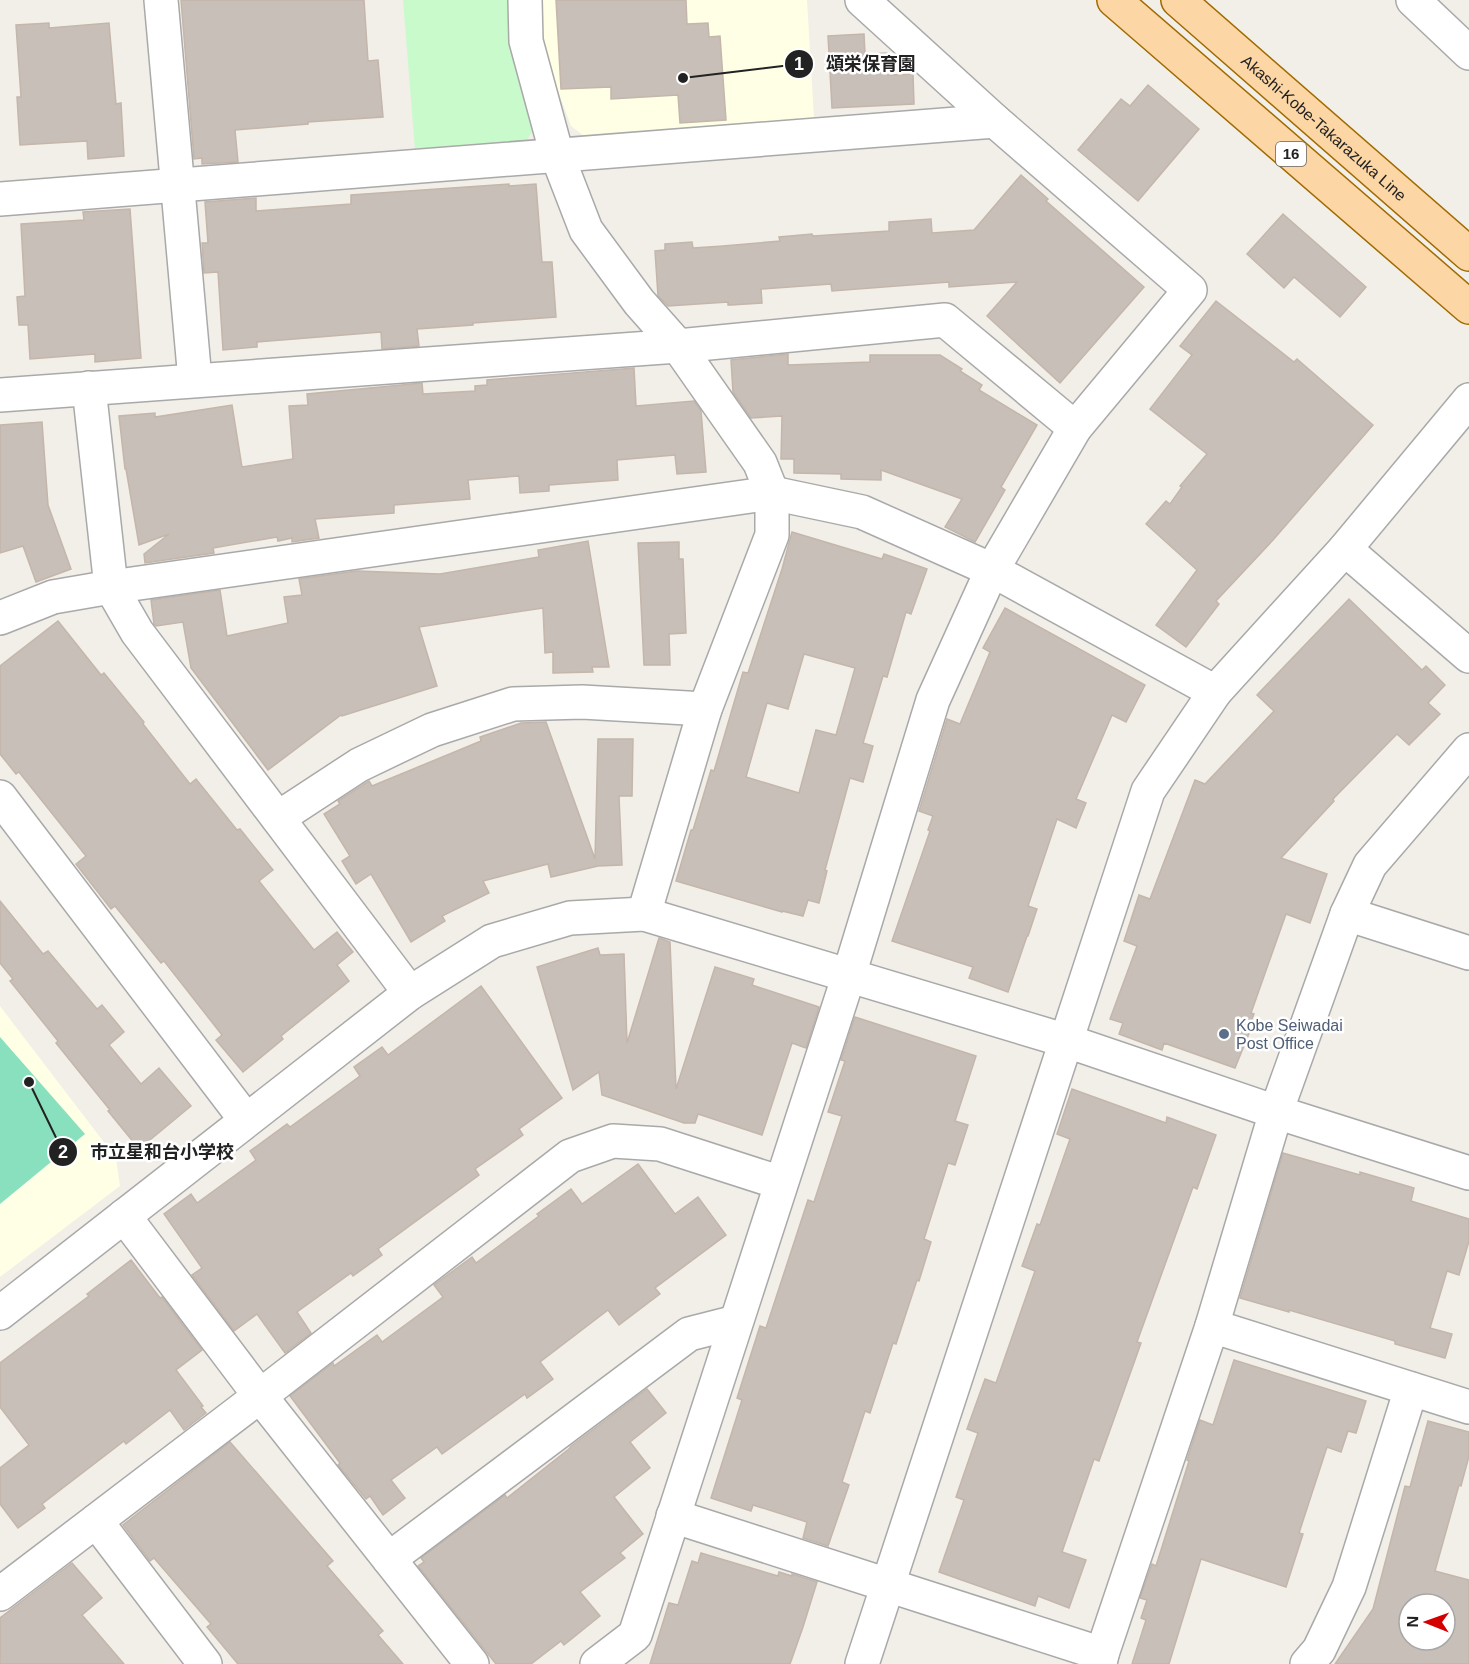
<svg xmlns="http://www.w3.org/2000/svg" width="1469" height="1664" viewBox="0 0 1469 1664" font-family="Helvetica,'Noto Sans JP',sans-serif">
<rect width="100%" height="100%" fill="#f2efe9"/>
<g fill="#ffffe5">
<polygon points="541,0 807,0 814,118 584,136 571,126 539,39"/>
<polygon points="0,1006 116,1158 120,1186 0,1277"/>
</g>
<polygon fill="#c8facc" points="403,0 510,0 537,124 525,143 415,150"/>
<polygon fill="#88e0be" points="0,1037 85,1134 0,1204"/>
<g fill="#c7bfb8" stroke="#c4b6ab" stroke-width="1.5" fill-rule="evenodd">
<polygon points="181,0 364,0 368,61 378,60 383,117 308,122 308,124 235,130 238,162 202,164 202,158 194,159"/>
<polygon points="556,0 686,0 687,24 708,23 709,37 720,36 726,120 680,123 678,95 611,99 611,87 561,89"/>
<polygon points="49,23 49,28 109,23 116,104 121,103 124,156 88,159 87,141 20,145 17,97 21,97 16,25"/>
<polygon points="864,34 865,54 887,53 888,75 913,74 914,104 832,108 828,36"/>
<polygon points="1148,85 1199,129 1138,201 1078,150 1121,99 1130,106"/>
<polygon points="1021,175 1048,199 1046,201 1144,287 1060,383 987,316 1017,282 949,287 949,282 832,291 831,284 761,289 762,303 731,305 728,305 728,302 668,306 658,296 655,251 665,250 665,244 692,242 693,248 723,246 780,241 779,237 812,234 813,236 889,231 889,222 931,219 932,233 974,230"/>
<polygon points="509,184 509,186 536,184 542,262 552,262 556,317 473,323 473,325 417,329 419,346 382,349 381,332 257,342 257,347 223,350 218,272 204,273 202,243 208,243 205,202 256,198 256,211 351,204 351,195"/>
<polygon points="130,209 141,358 95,362 95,354 30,359 28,325 19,325 17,297 25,296 21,224 84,220 83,212"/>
<polygon points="1283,214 1366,287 1340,317 1294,277 1284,288 1247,254"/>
<polygon points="1216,301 1294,362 1297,359 1373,425 1273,540 1216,601 1219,604 1186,647 1156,625 1197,570 1146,524 1166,501 1170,504 1182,487 1180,486 1207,454 1150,409 1192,355 1180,346"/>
<polygon points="788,354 788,365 870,362 870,355 940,355 962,369 960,371 982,385 979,390 1037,425 1001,487 1005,490 975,542 945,527 962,499 881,470 881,480 841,479 841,474 794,473 794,459 781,459 782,416 751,418 733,392 731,360"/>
<polygon points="634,368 636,406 694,401 701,411 706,472 677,474 675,455 617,460 618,480 549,485 549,491 520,493 519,476 468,480 470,499 394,505 394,513 315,519 319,538 292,542 292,538 278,541 277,537 213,548 214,553 145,563 144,554 169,534 139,545 126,469 125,469 119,416 155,413 155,417 232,405 242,467 293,459 289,406 308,405 307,394 422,383 423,394 475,391 475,386 487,385 487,380"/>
<polygon points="42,422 48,505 71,569 36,582 23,546 0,553 0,425"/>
<path d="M792 532 882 559 884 554 927 569 911 614 906 612 887 677 883 676 863 743 873 746 863 782 850 778 825 870 827 871 819 903 808 900 803 916 782 911V912L676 881 691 830H693L711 770 714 771 743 672 748 673 782 569ZM804 654 855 668 836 735 816 730 799 793 746 777 767 703 788 709Z"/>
<polygon points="588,541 609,667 592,667 593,672 553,673 553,652 545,653 543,608 419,627 437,686 342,716 341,715 268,770 191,668 183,622 156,626 154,624 151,600 220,590 227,636 288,623 284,597 302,595 299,579 357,571 440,574 539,557 538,550"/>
<polygon points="679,542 679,559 683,559 686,633 669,634 670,665 644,665 638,543"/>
<polygon points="1349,599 1422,670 1426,666 1445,685 1428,703 1440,714 1409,745 1397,734 1333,799 1334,801 1281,858 1327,874 1310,923 1286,914 1251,1013 1254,1014 1249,1026 1252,1026 1235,1068 1164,1043 1162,1050 1119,1034 1123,1023 1110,1019 1137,946 1124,941 1139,895 1150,899 1195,780 1205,784 1274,711 1257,695"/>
<polygon points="1005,608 1145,685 1126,722 1112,715 1076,799 1086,803 1076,828 1057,819 1028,906 1037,909 1028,936 1027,936 1008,992 969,978 973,967 892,941 930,831 928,830 933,816 919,811 947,719 960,724 990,652 983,648"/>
<polygon points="58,621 101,675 104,673 144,722 143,724 190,784 196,779 237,830 240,829 273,870 259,881 314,950 337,932 353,952 337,965 349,981 281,1036 283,1039 243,1072 216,1040 222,1035 164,961 161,963 115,906 111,909 76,864 86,856 19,772 16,774 0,754 0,666"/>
<polygon points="546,722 595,859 598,739 633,739 632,796 619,796 622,865 598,866 551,877 548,864 483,881 489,893 442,916 445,921 411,942 371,874 356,884 342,861 350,856 324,814 340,804 338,801 369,781 372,786 481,741 480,737 521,723"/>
<polygon points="0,901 43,954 48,951 97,1009 102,1005 124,1032 109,1045 141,1084 159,1068 191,1106 139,1149 108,1111 110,1110 56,1043 58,1041 10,981 13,979 0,963"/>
<polygon points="659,938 670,942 676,1089 715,967 754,979 752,985 819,1007 806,1048 792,1043 762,1135 698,1114 695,1123 684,1123 602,1095 599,1072 573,1090 537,967 598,948 600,955 624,954 627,1043"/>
<polygon points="481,986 562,1098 519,1129 523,1135 475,1169 479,1175 378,1249 382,1255 353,1276 351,1273 297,1312 311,1333 285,1353 257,1314 234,1331 192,1275 202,1268 164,1214 191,1194 197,1203 256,1160 250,1151 287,1124 290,1127 360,1076 354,1067 382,1047 388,1055"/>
<polygon points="855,1017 976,1056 955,1121 968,1125 955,1165 948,1163 924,1239 931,1242 919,1281 917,1280 896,1344 893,1343 870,1413 865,1411 842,1482 849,1485 828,1546 803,1538 807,1522 753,1505 751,1511 711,1498 742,1400 737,1398 760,1326 766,1328 808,1200 814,1202 842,1116 828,1112 845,1061 841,1060"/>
<polygon points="1072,1089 1166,1123 1167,1117 1216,1135 1197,1189 1193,1187 1137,1342 1141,1343 1099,1461 1094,1459 1062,1552 1086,1560 1069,1608 1038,1596 1035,1606 939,1572 964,1500 956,1497 978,1433 967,1429 985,1379 996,1383 1035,1271 1022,1266 1037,1224 1040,1225 1070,1139 1057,1134"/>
<polygon points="1283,1153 1360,1175 1360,1172 1414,1188 1411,1201 1469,1219 1469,1241 1459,1275 1447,1271 1430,1328 1452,1334 1445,1358 1395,1344 1395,1341 1289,1310 1289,1312 1240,1298"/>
<polygon points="638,1164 675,1214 698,1197 726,1235 655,1288 660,1294 619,1325 608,1310 540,1362 553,1379 527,1398 525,1394 442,1454 437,1447 391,1480 405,1498 383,1515 370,1496 366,1499 338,1465 340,1463 290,1396 333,1363 334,1366 377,1335 382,1342 443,1297 434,1285 472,1257 476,1263 539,1216 537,1214 571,1189 582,1204"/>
<polygon points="131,1260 160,1298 162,1297 202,1350 176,1370 203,1406 201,1407 206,1413 184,1430 170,1410 126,1444 124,1441 42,1504 45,1508 18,1528 0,1504 0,1468 29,1445 0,1407 0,1363 89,1296 87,1294"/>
<polygon points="1234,1360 1366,1401 1356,1433 1348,1431 1341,1452 1327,1447 1299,1533 1303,1534 1286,1587 1201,1559 1169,1664 1132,1664 1146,1620 1141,1618 1147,1600 1140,1598 1152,1564 1156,1566 1189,1461 1187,1460 1200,1420 1213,1425"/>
<polygon points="647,1389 666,1413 630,1442 650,1468 614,1497 643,1534 620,1553 625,1558 580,1592 600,1616 564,1645 561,1641 531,1664 496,1664 418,1566 424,1562 421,1558 505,1495 507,1498 570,1448 570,1447"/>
<path d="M1428 1421 1469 1432V1456L1461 1486 1459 1485 1435 1571 1469 1580V1664H1335L1373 1609 1405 1486 1410 1487ZM1409 1604H1445V1640H1409Z"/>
<polygon points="230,1442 333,1561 327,1566 383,1631 378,1635 403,1664 238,1664 207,1627 211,1624 154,1558 150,1561 123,1525"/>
<polygon points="701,1553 778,1576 779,1572 792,1576 792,1574 817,1582 803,1627 790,1664 650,1664 669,1603 678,1605 692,1561 698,1563"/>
<polygon points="72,1563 102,1598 82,1615 124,1664 0,1664 0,1618"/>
</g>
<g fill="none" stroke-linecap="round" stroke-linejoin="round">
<g stroke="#a9a9a9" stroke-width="36">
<g id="minor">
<polyline points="161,0 195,380"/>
<polyline points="525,0 526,41 557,155 586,230 639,302 678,346 760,463 772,493 772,535 705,709 644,914"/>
<polyline points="1413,0 1469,53"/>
<polyline points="0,199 995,121"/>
<polyline points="89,388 111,587 137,632 410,993"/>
<polyline points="0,395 678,346 945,320 1075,428"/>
<polyline points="1345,549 1469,656"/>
<polyline points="0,618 53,597 111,587 772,493 862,512 992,570 1215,692"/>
<polyline points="0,797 246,1120"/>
<polyline points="278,818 359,765 432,730 513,704 582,702 705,709"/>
<polyline points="1347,914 1469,953"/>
<polyline points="124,1216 260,1396 472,1664"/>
<polyline points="0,1313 410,993 492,941 570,918 644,914 1067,1041 1276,1112 1469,1173"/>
<polyline points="1212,1326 1469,1407"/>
<polyline points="673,1516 1102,1654"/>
<polyline points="96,1521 205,1664"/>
<polyline points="389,1559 689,1334 736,1322"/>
<polyline points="0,1594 260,1396 570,1156 613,1141 660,1144 781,1183"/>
<polyline points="597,1664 635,1635 849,975 933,700 992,570 1075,428 1190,290 995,121 862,0"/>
<polyline points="862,1664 1148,791 1215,692 1345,549 1469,400"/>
<polyline points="1100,1664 1102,1654 1212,1326 1276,1112 1347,914 1370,865 1469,750"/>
<polyline points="1307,1664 1319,1650 1349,1587 1411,1389"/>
</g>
</g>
<g stroke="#a06b00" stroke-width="36">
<g id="major">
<polyline points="1114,0 1469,307"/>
<path id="s1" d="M1178 0 1469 254"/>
</g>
</g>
<use href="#minor" stroke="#fff" stroke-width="33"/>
<use href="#major" stroke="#fcd6a4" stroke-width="33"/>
</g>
<circle fill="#5c6f8a" stroke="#fff" stroke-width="2" cx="1224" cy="1034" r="6"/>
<g text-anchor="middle" stroke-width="5" stroke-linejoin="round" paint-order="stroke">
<rect fill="#fff" stroke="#646464" stroke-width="1.5" x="1276" y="142" width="30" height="24" rx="4.5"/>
<g font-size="15" font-weight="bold" fill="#222">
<text x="1291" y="159">16</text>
</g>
<g font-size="16" fill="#222" stroke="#fff">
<text dy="6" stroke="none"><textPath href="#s1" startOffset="194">Akashi-Kobe-Takarazuka Line</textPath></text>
</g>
<g font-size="16" fill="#4e5e75" stroke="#fff" text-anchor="start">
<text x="1236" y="1031">Kobe Seiwadai<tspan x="1236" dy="18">Post Office</tspan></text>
</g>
</g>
<path fill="none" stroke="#222" stroke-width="2" d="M683 78L799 64M29 1082L63 1152"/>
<g fill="#222" stroke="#fff" stroke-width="2">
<circle cx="683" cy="78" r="6"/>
<circle cx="29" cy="1082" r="6"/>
<circle cx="799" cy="64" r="15"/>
<circle cx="63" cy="1152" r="15"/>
</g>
<g font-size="18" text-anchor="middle" font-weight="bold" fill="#fff">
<text x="799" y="70">1</text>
<text x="63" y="1158">2</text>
</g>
<g font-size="18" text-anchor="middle" font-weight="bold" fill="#222" stroke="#fff" stroke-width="5" stroke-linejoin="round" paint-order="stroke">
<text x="871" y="70">頌栄保育園</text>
<text x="162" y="1158">市立星和台小学校</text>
</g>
<g transform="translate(1427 1622) rotate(271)"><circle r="28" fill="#ffffff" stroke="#a7a7a7" stroke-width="1.5"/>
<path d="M0-4.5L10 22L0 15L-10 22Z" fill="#d40000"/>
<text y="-9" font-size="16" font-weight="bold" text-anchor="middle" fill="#222222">N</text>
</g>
</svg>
